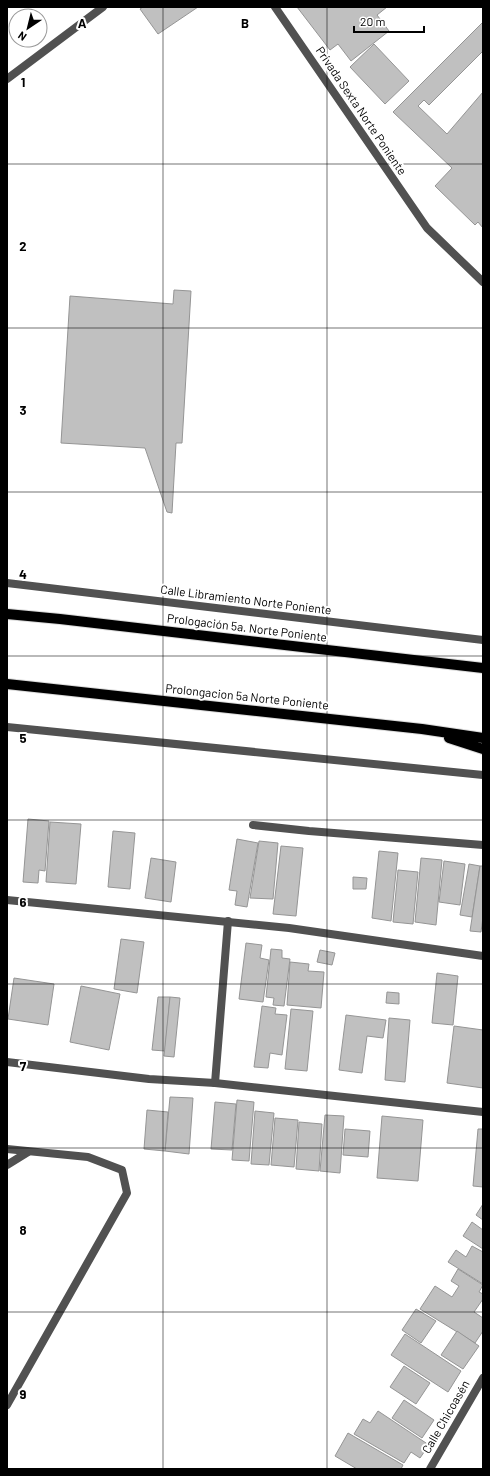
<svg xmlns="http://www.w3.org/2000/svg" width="490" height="1476" viewBox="0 0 490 1476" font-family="Barlow,sans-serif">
<rect width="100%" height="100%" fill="#fff"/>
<g fill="#c0c0c0" stroke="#959595">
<polygon points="143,7 198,7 158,34 140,9"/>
<polygon points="297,7 387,7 377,15 389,31 351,61 338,44 330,50"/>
<polygon points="483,22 483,51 429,105 424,100 418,106 447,134 483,92 483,228 478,222 475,225 435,186 452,168 393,112"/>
<polygon points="374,44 409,81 385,104 350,67"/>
<polygon points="174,290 191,291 182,443 176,443 172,513 167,512 145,448 61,443 70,296 173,304"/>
<polygon points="28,819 49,821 45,871 39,870 38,883 23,882"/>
<polygon points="50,822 81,824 76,884 46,882"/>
<polygon points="113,831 135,833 130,889 108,887"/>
<polygon points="237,839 258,843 247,907 235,905 237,891 229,890"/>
<polygon points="259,841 278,843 273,899 250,898"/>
<polygon points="281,846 303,848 296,916 273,914"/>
<polygon points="379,851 398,853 391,921 372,918"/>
<polygon points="151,858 176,862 171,902 145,898"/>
<polygon points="421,858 442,860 436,925 415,922"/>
<polygon points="444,861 465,864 460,905 439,902"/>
<polygon points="469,864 480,866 472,917 460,915"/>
<polygon points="480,866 483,866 483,917 481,932 470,931"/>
<polygon points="398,870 418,872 413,924 393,922"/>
<polygon points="353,877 367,878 366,889 353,889"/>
<polygon points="121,939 144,942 137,993 114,989"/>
<polygon points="246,943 262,945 260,958 269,960 263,1002 239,999"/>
<polygon points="271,949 282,950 282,958 290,959 284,1006 273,1005 274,998 266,997"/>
<polygon points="320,950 335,953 332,965 317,962"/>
<polygon points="290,962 309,964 308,971 324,972 321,1008 287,1005"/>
<polygon points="437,973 458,976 453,1025 432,1023"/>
<polygon points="14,978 54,984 48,1025 8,1019"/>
<polygon points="81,986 120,994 109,1050 70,1042"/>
<polygon points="387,992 399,993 399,1004 386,1003"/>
<polygon points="158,997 170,997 165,1051 152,1050"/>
<polygon points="170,997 180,998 174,1057 164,1056"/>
<polygon points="262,1006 276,1008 275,1014 287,1015 282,1055 270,1053 268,1068 254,1067"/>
<polygon points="291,1009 313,1011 307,1071 285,1069"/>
<polygon points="346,1015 386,1020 383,1038 367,1036 362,1073 339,1070"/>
<polygon points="389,1018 410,1020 405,1082 385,1080"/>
<polygon points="454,1026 483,1030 483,1088 447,1083"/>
<polygon points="170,1097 193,1098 189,1154 165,1151"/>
<polygon points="237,1100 254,1102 249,1161 232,1160"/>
<polygon points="215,1102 236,1104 232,1150 211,1149"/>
<polygon points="147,1110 168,1112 165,1151 144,1149"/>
<polygon points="255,1111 274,1113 269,1165 251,1164"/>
<polygon points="325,1115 344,1116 340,1173 320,1171"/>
<polygon points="382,1116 423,1120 418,1181 377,1178"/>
<polygon points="275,1118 298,1120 294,1167 271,1165"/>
<polygon points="299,1122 322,1124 319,1171 296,1169"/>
<polygon points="345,1129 370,1131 368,1157 343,1155"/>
<polygon points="478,1129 483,1129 483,1187 473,1186"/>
<polygon points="483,1204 483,1220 476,1215"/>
<polygon points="472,1222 483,1230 483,1249 463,1236"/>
<polygon points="472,1246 483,1252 483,1284 448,1262 456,1250 466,1257"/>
<polygon points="458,1269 483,1285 479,1292 483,1294 483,1299 474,1312 483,1318 483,1331 475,1343 420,1309 435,1286 452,1297 459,1286 451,1281"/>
<polygon points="416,1309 436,1321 421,1343 402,1330"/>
<polygon points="457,1331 479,1346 463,1369 441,1355"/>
<polygon points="405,1334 461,1371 448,1392 391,1355"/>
<polygon points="404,1366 430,1383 416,1404 390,1387"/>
<polygon points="404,1400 434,1420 422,1438 392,1418"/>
<polygon points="378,1411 429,1445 420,1458 411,1452 404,1463 354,1434 363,1419 370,1423"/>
<polygon points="348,1433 403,1465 401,1469 357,1469 335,1456"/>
</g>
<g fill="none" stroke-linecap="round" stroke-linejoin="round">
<g stroke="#dbdbdb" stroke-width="12">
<g id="primary">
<polyline points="7,614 60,619 483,668"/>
<polyline points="7,684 422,729 483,738"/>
<polyline points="449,738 483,749"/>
</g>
</g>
<g stroke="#515151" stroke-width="8">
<polyline points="275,7 427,228 483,282"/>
<polyline points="7,79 103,7"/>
<polyline points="253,825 309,831 483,845"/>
<polyline points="7,900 289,928 483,956"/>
<polyline points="7,1062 149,1079 215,1083 483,1112"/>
<polyline points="215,1083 228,921"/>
<polyline points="7,1149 88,1157 122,1170 127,1193 7,1405"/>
<polyline points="7,1165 28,1152"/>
<polyline points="430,1469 483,1378"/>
</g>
<g stroke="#515151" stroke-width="8">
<polyline points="7,583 483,640"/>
<polyline points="7,727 483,775"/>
</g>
<use href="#primary" stroke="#000" stroke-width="10"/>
</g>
<path fill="none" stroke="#000" stroke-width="1" stroke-opacity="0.55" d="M163 7V1469M327 7V1469M7 164H483M7 328H483M7 492H483M7 656H483M7 820H483M7 984H483M7 1148H483M7 1312H483"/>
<g text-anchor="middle" stroke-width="4" stroke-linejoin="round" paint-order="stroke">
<g font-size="12" fill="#000" stroke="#fff">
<text transform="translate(361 111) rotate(56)" y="4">Privada Sexta Norte Poniente</text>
<text transform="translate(246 600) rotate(7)" y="4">Calle Libramiento Norte Poniente</text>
<text transform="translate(247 628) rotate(7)" y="4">Prologación 5a. Norte Poniente</text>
<text transform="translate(247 697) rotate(6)" y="4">Prolongacion 5a Norte Poniente</text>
<text transform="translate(446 1417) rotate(-60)" y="4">Calle Chicoasén</text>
</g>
</g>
<g font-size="13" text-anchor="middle" font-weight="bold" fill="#000" stroke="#fff" stroke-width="4" stroke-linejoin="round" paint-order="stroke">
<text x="82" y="28">A</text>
<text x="245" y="28">B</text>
<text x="23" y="87">1</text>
<text x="23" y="251">2</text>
<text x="23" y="415">3</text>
<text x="23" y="579">4</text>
<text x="23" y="743">5</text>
<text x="23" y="907">6</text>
<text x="23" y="1071">7</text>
<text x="23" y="1235">8</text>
<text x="23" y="1399">9</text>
</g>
<rect width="490" height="1476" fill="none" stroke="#000000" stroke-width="16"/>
<g transform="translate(28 28) rotate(215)"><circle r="19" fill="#ffffff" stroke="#999999"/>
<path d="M0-3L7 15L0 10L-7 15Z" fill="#000000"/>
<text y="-6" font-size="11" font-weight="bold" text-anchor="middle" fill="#000000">N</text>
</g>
<path d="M354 26v6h70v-6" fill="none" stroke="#000000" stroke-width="2"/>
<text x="360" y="26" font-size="12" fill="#000000" stroke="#ffffff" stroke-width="3" paint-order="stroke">20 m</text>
</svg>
